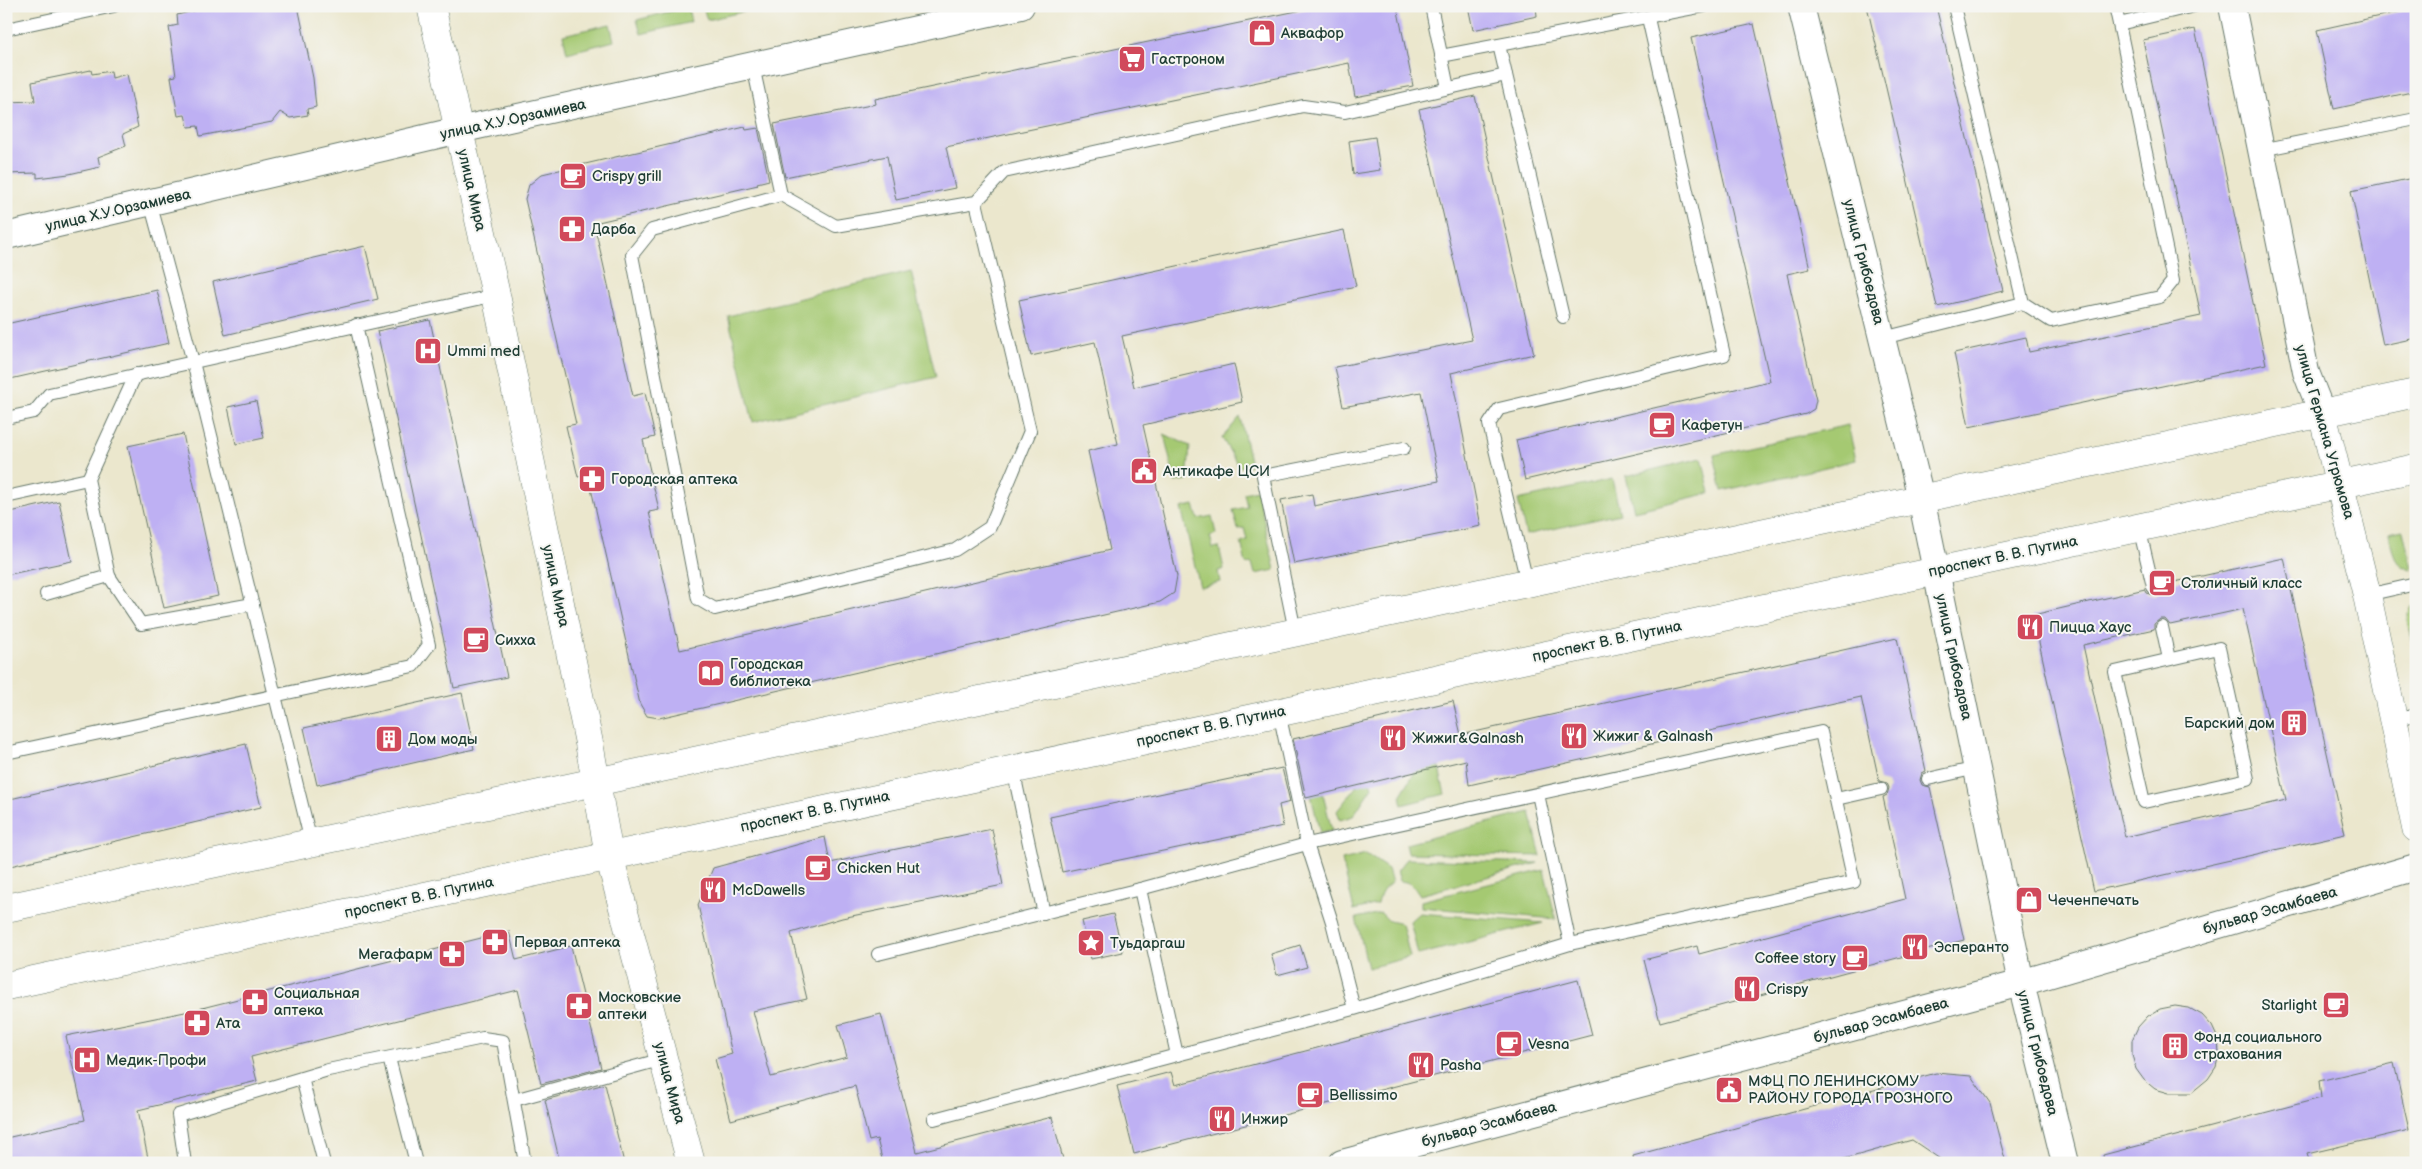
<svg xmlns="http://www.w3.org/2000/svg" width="2422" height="1169" viewBox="0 0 2422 1169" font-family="'Balsamiq Sans',sans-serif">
<rect width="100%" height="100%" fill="#f6f6f2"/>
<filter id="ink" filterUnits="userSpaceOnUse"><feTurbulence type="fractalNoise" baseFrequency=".02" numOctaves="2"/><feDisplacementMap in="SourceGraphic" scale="10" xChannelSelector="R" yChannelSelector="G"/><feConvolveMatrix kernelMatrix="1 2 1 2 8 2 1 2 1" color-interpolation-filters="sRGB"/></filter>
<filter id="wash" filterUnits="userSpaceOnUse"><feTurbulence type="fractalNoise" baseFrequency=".0096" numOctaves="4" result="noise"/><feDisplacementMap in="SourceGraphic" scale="20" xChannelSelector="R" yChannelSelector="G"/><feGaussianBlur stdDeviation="1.12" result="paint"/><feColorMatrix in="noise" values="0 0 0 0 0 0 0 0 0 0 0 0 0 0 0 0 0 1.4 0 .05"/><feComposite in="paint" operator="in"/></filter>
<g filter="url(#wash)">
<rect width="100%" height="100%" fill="#ebe7cd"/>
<g fill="#a5c972" stroke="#628353">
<polygon points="744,6 746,11 707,20 703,7"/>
<polygon points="688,7 691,22 641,34 637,20"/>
<polygon points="610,24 614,41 567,53 563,35"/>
<polygon points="911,271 936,377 753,422 728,316"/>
<polygon points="1240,417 1251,465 1239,467 1222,438"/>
<polygon points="1848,425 1856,460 1722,491 1714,455"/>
<polygon points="1164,434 1190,446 1187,480 1175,482"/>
<polygon points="1702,458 1710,493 1634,511 1626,476"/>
<polygon points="1612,479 1620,514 1526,535 1518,500"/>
<polygon points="1257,490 1275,570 1255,574 1252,563 1246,564 1241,542 1247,540 1244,528 1238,529 1233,510 1247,507 1244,493"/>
<polygon points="1194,505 1198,519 1212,516 1216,534 1210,536 1213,548 1219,547 1224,569 1218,571 1220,582 1200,587 1181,508"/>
<path d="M2403 530 2412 570C2392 566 2393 551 2389 533Z"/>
<polygon points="2416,604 2416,659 2408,620 2410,607"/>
<polygon points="1433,743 1445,794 1402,805 1400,796"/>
<polygon points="1315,762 1332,831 1320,833 1304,765"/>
<polygon points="1367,773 1372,787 1353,816 1340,820 1337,811"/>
<polygon points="1530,812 1541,856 1408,853 1406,844"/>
<path d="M1366 854 1388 869 1392 883C1383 888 1380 894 1378 904L1354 910 1342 860Z"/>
<path d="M1407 859 1538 863 1420 895C1414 886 1410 882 1400 881L1397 871Z"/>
<polygon points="1544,870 1556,919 1421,907 1421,901"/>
<polygon points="1381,913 1389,921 1402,924 1410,957 1368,968 1356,918"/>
<polygon points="1419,913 1543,923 1418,955 1410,921"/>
</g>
<g id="blocks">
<g fill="#beb0f3" fill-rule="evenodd">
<polygon points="214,6 298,6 313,78 316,107 307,109 308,115 290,118 280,112 272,122 200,136 198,126 188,127 185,115 178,116 171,77 176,76 169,27 178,25 177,15"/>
<polygon points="1321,6 1397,6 1413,86 1355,97 1349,63 946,147 955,188 896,200 887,156 785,177 774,124 876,104 875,99"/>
<polygon points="1468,6 1536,6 1537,16 1473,30"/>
<polygon points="1867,6 1936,6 2003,291 1937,307"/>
<polygon points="2416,8 2416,91 2334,109 2317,30"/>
<polygon points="1754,24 1810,269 1787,274 1816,400 1814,409 1806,414 1525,480 1516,440 1770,381 1691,38"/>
<polygon points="2195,29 2266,364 1969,427 1954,353 2026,337 2029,352 2201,316 2143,40"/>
<polygon points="91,70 92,74 111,71 112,78 127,74 138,127 123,134 126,146 98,157 100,167 69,174 37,178 37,173 6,174 6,102 35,101 32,82"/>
<polygon points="1475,96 1534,354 1451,373 1481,526 1294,564 1281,500 1312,494 1314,506 1439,481 1421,392 1343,407 1335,367 1472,340 1419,109"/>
<polygon points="745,127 746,130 758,128 769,180 757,183 758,185 594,223 633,396 645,393 655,437 643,440 659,510 649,512 680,650 1110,550 1088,451 1118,444 1095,342 1031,356 1019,300 1344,230 1356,286 1122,336 1134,387 1234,364 1242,402 1143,425 1177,576 1174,593 1160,602 659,718 647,716 640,704 588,475 578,477 566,426 576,424 525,199 529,185 542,174"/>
<polygon points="1375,137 1380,170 1353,174 1349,141"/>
<polygon points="2413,178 2416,191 2416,338 2383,345 2351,191"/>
<polygon points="365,246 378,299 225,335 213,282"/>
<polygon points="157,290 169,343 6,380 6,324"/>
<polygon points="430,320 507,677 454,688 377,331"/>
<polygon points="256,401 264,438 236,444 228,407"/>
<polygon points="183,434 218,596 164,608 128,446"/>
<polygon points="59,501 72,561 6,575 6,513"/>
<path d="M2284 558 2345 834 2094 891 2033 615 2145 589 2147 593 2154 595 2159 593 2161 585ZM2243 609 2286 800 2125 837 2083 645 2154 629V624L2160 619H2165L2170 625Z"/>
<polygon points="1897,638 1926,771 1922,773 1920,780 1922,785 1930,787 1964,940 1660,1022 1644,960 1697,946 1699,954 1905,899 1883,797 1887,795 1889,788 1887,783 1879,781 1861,697 1469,785 1466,760 1306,798 1293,739 1453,701 1461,735"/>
<polygon points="462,693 474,749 317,785 304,728"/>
<polygon points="246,744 261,807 6,867 6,800"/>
<polygon points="1282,768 1290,802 1279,805 1283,826 1062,872 1050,817"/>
<polygon points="992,829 1003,885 842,918 791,933 807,999 753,1011 771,1077 847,1057 838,1025 881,1014 917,1152 1052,1117 1064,1163 883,1163 877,1139 869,1141 855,1086 731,1120 715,1059 732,1054 698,905 713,868 825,837 830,863"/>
<polygon points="1113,914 1123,952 1091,959 1082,921"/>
<polygon points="509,931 516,960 571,946 601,1068 541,1084 518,990 251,1057 257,1081 138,1110 149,1163 6,1163 6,1138 85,1120 66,1036 190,1011"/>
<polygon points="1300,945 1307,967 1277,975 1271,954"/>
<polygon points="1578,980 1592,1035 1134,1154 1117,1086 1171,1072 1175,1085"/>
<polygon points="2175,1006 2189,1008 2202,1015 2212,1026 2218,1039 2219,1053 2216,1067 2208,1079 2191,1093 2169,1093 2155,1089 2144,1080 2136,1069 2132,1055 2132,1040 2138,1027 2148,1016 2160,1009"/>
<polygon points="2394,1063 2409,1130 2307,1154 2310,1163 2104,1163 2103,1155 2321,1098 2319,1081"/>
<polygon points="1936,1073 1971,1076 1990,1103 2006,1163 1946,1163 1912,1140 1830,1163 1634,1163 1633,1156"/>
<polygon points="605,1084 624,1163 560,1163 545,1100"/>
</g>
</g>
</g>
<g filter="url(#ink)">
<use href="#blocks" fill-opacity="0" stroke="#66786a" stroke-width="1"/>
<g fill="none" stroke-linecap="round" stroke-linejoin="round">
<g stroke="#66786a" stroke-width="14">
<g id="lane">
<polyline points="1431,6 1448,88"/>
<polyline points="1954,6 2023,303"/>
<polyline points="2115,6 2119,24 2194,6"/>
<polyline points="6,29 114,6"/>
<polyline points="1499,45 1563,317"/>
<polyline points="1441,56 1704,6"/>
<polyline points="753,66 781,195"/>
<polyline points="2261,150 2416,119"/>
<polyline points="150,202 193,362 311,842"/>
<polyline points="976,202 836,226 781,195 652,230 632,255 698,599 715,609 955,550 990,527 1030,431 976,202 1004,172 1303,106 1345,112 1506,75"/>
<polyline points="1883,338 2023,303 2051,321 2160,297 2173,281 2119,24"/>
<polyline points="6,418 34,412 49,394 496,295"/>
<polyline points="6,497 88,479"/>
<polyline points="2139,527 2153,587"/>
<polyline points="109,576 88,479 136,374"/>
<polyline points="1527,582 1489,424 1499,409 1724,355 1648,18"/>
<polyline points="46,594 109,576 141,624 253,604"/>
<polyline points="2367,595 2416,584"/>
<polyline points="2162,627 2169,659"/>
<polyline points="1295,631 1263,476 1404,448"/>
<polygon points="2219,648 2248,779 2144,802 2115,672"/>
<polyline points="1279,712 1307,844 1821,732 1854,882 1570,944 1538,794"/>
<polyline points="2393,720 2416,715"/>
<polyline points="6,753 413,666 429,645 356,325"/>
<polyline points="1013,769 1044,914"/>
<polyline points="1928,779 1977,768"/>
<polyline points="1836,799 1881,789"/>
<polyline points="878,954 1140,889"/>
<polyline points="1354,1009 1332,922 1307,844 1140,889 1177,1055 1354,1009 1570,944"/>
<polyline points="389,1058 416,1163"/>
<polyline points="302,1078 324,1163"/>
<polyline points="514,1100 663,1059"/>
<polyline points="934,1119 1177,1055"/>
<polyline points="185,1163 178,1115 328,1070 483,1038 503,1041 525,1163"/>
</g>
</g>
<g stroke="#66786a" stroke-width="28">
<g id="street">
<polyline points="1801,6 1921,498 2021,983 2065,1163"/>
<polyline points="2232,6 2306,372 2322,413"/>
<polyline points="6,236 459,130 1021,6"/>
<polyline points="1342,1163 2021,983 2416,867"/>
</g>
</g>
<g stroke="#66786a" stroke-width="29">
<g id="secondary">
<polyline points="431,6 496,295 589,743 609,855 691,1163"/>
<polyline points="2322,413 2367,595 2416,828"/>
</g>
</g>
<g stroke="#66786a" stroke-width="29">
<g id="primary">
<polyline points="6,908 2416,393"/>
<polyline points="6,986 2416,468"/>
</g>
</g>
<use href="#lane" stroke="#fff" stroke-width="12"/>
<use href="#street" stroke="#fff" stroke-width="26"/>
<use href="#secondary" stroke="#fff" stroke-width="28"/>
<use href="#primary" stroke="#fff" stroke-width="28"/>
</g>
</g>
<defs>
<g id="shop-square" transform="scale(1.4375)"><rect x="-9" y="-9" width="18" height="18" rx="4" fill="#d1495b" stroke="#f6f6f2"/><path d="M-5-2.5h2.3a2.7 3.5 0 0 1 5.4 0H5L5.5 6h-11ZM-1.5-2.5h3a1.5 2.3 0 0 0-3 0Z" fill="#fff"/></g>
<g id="supermarket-square" transform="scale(1.4375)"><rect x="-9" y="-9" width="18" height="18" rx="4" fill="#d1495b" stroke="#f6f6f2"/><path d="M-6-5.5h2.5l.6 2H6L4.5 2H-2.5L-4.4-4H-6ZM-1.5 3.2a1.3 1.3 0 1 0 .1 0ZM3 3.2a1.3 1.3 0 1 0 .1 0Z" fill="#fff"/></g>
<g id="cafe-square" transform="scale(1.4375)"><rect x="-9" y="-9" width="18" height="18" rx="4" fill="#d1495b" stroke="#f6f6f2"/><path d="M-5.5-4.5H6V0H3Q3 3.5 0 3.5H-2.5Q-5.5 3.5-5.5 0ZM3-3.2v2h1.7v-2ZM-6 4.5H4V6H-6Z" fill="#fff"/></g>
<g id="pharmacy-square" transform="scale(1.4375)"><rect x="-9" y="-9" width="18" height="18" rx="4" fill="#d1495b" stroke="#f6f6f2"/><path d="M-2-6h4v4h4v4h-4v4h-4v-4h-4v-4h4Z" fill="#fff"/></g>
<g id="hospital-square" transform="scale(1.4375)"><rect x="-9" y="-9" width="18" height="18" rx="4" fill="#d1495b" stroke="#f6f6f2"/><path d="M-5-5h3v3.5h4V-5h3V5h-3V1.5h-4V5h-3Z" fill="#fff"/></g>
<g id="civic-square" transform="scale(1.4375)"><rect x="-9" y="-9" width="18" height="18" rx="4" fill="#d1495b" stroke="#f6f6f2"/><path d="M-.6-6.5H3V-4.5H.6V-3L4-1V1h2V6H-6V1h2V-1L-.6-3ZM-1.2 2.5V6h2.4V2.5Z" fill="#fff"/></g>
<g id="restaurant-square" transform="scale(1.4375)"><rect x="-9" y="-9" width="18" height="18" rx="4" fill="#d1495b" stroke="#f6f6f2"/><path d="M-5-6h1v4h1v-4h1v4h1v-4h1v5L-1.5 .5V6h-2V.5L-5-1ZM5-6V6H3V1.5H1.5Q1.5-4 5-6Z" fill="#fff"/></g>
<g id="library-square" transform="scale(1.4375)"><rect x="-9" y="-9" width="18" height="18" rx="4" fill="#d1495b" stroke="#f6f6f2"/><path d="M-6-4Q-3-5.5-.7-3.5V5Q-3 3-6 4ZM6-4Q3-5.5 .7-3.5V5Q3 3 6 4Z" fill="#fff"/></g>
<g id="building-square" transform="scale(1.4375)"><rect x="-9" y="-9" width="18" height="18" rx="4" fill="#d1495b" stroke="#f6f6f2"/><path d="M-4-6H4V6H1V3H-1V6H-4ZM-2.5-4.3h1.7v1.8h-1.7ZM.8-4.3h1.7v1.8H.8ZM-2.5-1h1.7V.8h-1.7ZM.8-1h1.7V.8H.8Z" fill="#fff"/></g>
<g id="sight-square" transform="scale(1.4375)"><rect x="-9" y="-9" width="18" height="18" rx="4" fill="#d1495b" stroke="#f6f6f2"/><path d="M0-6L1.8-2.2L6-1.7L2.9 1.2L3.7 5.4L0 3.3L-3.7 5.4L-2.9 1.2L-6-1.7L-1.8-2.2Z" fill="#fff"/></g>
</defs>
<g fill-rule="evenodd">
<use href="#shop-square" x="1262" y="33"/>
<use href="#supermarket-square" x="1132" y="59"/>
<use href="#cafe-square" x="573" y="176"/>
<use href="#pharmacy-square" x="572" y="229"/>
<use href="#hospital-square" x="428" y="351"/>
<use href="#cafe-square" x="1662" y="425"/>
<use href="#civic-square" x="1144" y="471"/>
<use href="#pharmacy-square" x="592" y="479"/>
<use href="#cafe-square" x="2162" y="583"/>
<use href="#restaurant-square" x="2030" y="627"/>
<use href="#cafe-square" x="476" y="640"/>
<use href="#library-square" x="711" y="673"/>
<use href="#building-square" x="2294" y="723"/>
<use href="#restaurant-square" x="1574" y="736"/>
<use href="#restaurant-square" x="1393" y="738"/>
<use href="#building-square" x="389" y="739"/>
<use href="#cafe-square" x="818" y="868"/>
<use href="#restaurant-square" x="713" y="890"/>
<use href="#shop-square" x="2029" y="900"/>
<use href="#pharmacy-square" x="495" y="942"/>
<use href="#sight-square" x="1091" y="943"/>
<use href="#restaurant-square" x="1915" y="947"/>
<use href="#pharmacy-square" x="452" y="954"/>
<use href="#cafe-square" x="1855" y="958"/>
<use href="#restaurant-square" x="1747" y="989"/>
<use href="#pharmacy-square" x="255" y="1002"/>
<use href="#cafe-square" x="2336" y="1005"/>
<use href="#pharmacy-square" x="579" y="1006"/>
<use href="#pharmacy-square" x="197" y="1023"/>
<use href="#cafe-square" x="1509" y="1044"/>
<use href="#building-square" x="2175" y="1046"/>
<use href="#hospital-square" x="87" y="1060"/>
<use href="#restaurant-square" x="1421" y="1065"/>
<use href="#civic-square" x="1729" y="1090"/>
<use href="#cafe-square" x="1310" y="1095"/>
<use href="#restaurant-square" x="1222" y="1119"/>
</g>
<g text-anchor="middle" stroke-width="4" stroke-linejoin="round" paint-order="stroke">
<g font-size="15" fill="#1f3d34" stroke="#f6f6f2" text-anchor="start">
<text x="1281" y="38">Аквафор</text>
<text x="1151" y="64">Гастроном</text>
<text x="592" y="181">Crispy grill</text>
<text x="591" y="234">Дарба</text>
<text x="447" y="356">Ummi med</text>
<text x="1681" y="430">Кафетун</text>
<text x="1163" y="476">Антикафе ЦСИ</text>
<text x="611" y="484">Городская аптека</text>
<text x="2181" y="588">Столичный класс</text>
<text x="2049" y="632">Пицца Хаус</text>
<text x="495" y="645">Сихха</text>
<text x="730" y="669">Городская<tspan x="730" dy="17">библиотека</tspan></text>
<text x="2275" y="728" text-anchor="end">Барский дом</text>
<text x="1593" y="741">Жижиг &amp; Galnash</text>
<text x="1412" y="743">Жижиг&amp;Galnash</text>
<text x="408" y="744">Дом моды</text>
<text x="837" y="873">Chicken Hut</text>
<text x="732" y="895">McDawells</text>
<text x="2048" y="905">Чеченпечать</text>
<text x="514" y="947">Первая аптека</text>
<text x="1110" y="948">Туьдаргаш</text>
<text x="1934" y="952">Эсперанто</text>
<text x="433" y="959" text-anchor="end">Мегафарм</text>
<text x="1836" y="963" text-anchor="end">Coffee story</text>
<text x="1766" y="994">Crispy</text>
<text x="274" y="998">Социальная<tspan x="274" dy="17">аптека</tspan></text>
<text x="598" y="1002">Московские<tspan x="598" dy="17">аптеки</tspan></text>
<text x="2317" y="1010" text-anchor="end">Starlight</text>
<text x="216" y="1028">Ата</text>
<text x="2194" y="1042">Фонд социального<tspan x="2194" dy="17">страхования</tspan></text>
<text x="1528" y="1049">Vesna</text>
<text x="106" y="1065">Медик-Профи</text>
<text x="1440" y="1070">Pasha</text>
<text x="1748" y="1086">МФЦ ПО ЛЕНИНСКОМУ<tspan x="1748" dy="17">РАЙОНУ ГОРОДА ГРОЗНОГО</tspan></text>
<text x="1329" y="1100">Bellissimo</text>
<text x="1241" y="1124">Инжир</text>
</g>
<g font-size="15" fill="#1f3d34" stroke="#f6f6f2">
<text transform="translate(513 119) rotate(-12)" y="5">улица Х.У.Орзамиева</text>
<text transform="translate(472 190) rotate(77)" y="5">улица Мира</text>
<text transform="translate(118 210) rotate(-13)" y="5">улица Х.У.Орзамиева</text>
<text transform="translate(1864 262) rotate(76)" y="5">улица Грибоедова</text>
<text transform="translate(2325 432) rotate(74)" y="5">улица Германа Угрюмова</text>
<text transform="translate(2003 556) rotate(-12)" y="5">проспект В. В. Путина</text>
<text transform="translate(556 586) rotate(78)" y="5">улица Мира</text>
<text transform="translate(1607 641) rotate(-12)" y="5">проспект В. В. Путина</text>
<text transform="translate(1954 657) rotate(78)" y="5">улица Грибоедова</text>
<text transform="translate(1211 726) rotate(-12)" y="5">проспект В. В. Путина</text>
<text transform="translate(815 811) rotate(-12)" y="5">проспект В. В. Путина</text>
<text transform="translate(419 897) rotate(-12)" y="5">проспект В. В. Путина</text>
<text transform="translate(2270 910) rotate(-16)" y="5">бульвар Эсамбаева</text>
<text transform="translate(1881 1020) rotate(-15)" y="5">бульвар Эсамбаева</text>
<text transform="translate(2038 1053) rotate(76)" y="5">улица Грибоедова</text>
<text transform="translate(670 1083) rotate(75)" y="5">улица Мира</text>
<text transform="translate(1489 1124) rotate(-15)" y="5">бульвар Эсамбаева</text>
</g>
</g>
<rect width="2422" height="1169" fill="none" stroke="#f6f6f2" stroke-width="25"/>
</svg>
